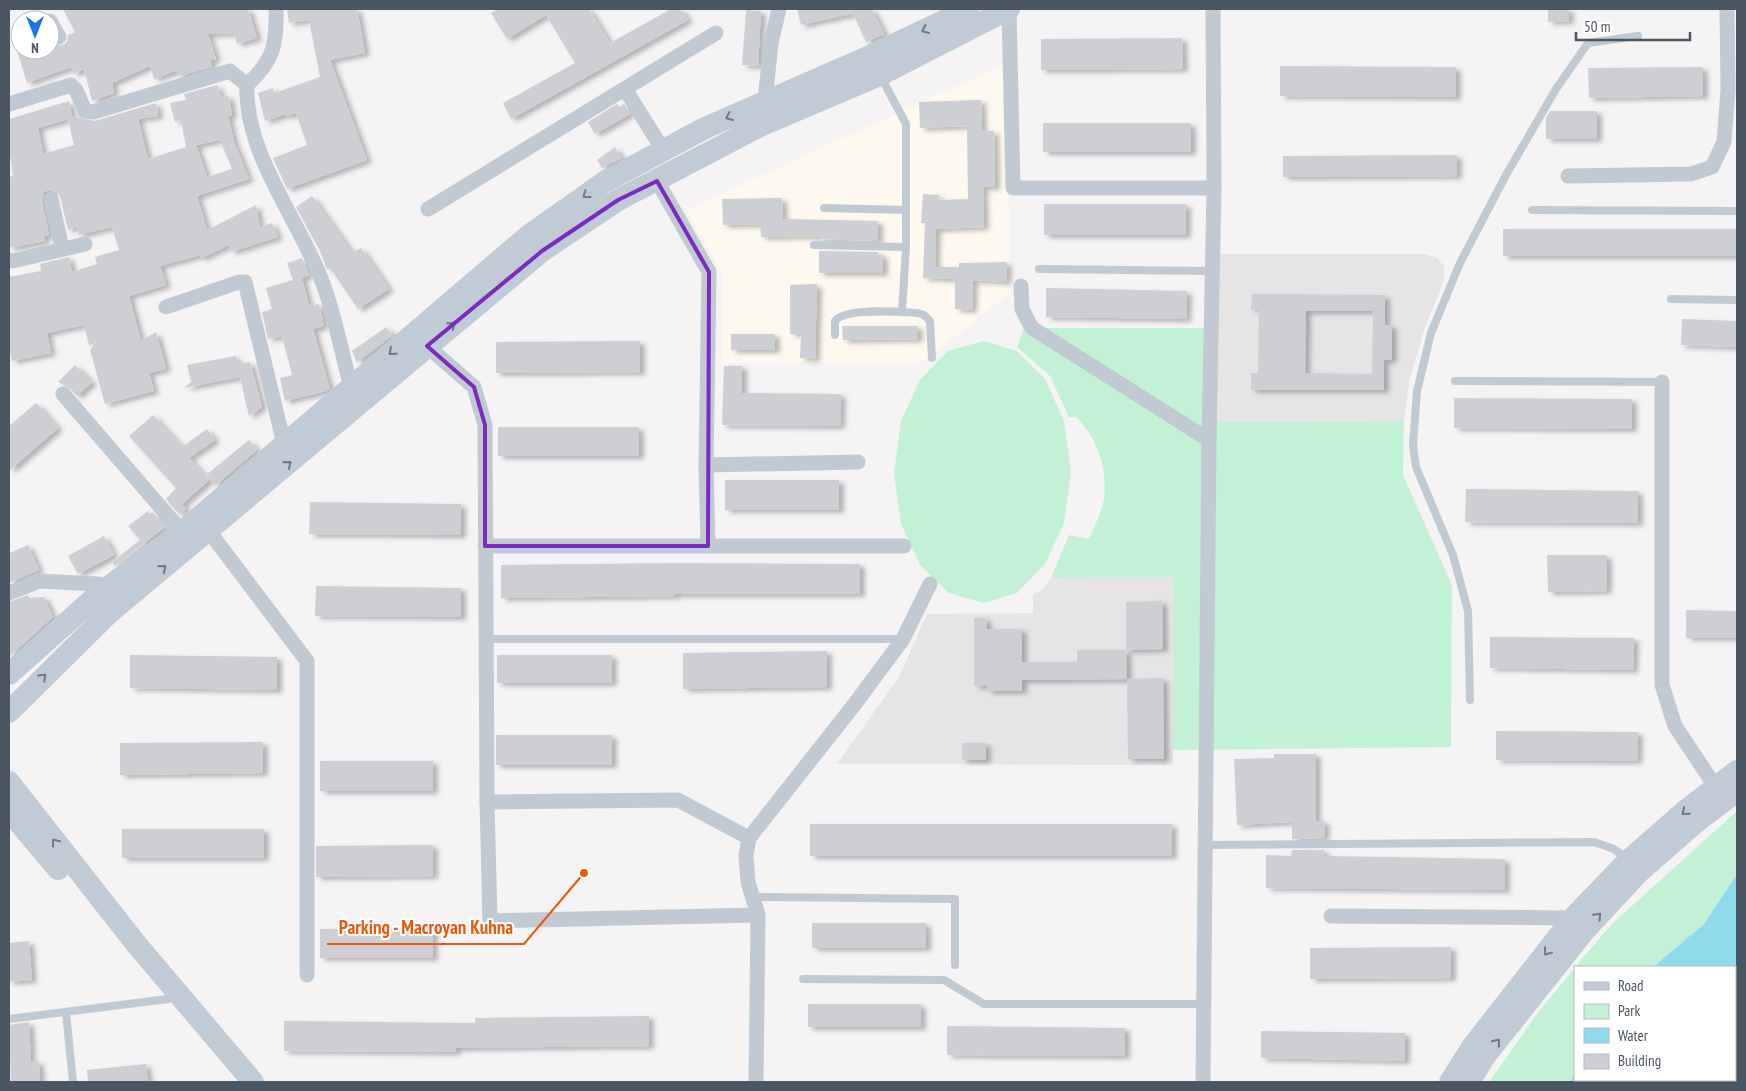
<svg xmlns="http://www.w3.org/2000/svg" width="1746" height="1091" viewBox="0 0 1746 1091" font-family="'PT Sans Narrow',sans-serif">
<defs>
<filter id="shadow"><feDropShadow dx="5" dy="3" stdDeviation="2.5" flood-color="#0004"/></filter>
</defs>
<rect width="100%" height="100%" fill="#f5f3f3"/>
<polygon fill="#fdf9ef" points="1007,63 1010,293 921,363 722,363 723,273 686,210"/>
<g fill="#e6e4e5">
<polygon points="1219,254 1423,254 1437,258 1444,266 1444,280 1425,327 1409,381 1404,421 1216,422"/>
<polygon points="1173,577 1173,765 837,764 899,677 927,614 1033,613 1033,595 1043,589 1051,578"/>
</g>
<g fill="#c3f1d5">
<path d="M1024 328H1218L1216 422 1404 421 1403 475 1452 585 1451 747 1173 750V577L1051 578 1069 535 1089 539C1094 527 1102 512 1104 499 1108 469 1097 437 1076 417H1069L1050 376 1017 347Z"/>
<polygon points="983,341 1017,351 1045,379 1064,421 1071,472 1064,523 1045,564 1017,593 983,603 949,593 920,565 901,524 894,473 901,421 920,380 948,351"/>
<polygon points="1737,811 1737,874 1704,924 1653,967 1575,967 1612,924"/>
<polygon points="1575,968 1575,1074 1570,1082 1489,1082 1539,1011"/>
</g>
<g fill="#90daee">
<polygon points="1737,874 1737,1033 1735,1036 1735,967 1653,967 1704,924"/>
<polygon points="1575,1074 1575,1080 1694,1080 1692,1082 1570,1082"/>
</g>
<g fill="#cdcfd5" fill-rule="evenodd" filter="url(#shadow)">
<polygon points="63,9 248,9 257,38 237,44 234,33 208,34 216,59 210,60 212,67 179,76 177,70 154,79 150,66 112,83 114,93 92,101 84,69 74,74 71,67 27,83 17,50 50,50 50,40 55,45 64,45 67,41 68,35 75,32"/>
<polygon points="287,9 357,9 365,53 330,60 367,160 287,189 273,158 307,145 296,113 287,116 286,114 265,121 258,93 273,88 274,93 320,77 309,20 289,23"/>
<polygon points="498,9 589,9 610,43 671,9 681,9 688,20 511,119 503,103 575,63 546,15 507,39 491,13"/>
<polygon points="797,9 851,9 851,14 801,25"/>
<polygon points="851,9 872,9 884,34 866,42"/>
<polygon points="1548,9 1569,9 1569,21 1548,22"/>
<polygon points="746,10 761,11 758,66 742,65"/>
<polygon points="1182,38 1183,69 1041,70 1041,39"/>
<polygon points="1280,66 1456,67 1456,97 1280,96"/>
<polygon points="1703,67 1703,96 1589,98 1588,68"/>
<path d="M217 85 221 97 229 96 232 115 228 116 234 142 249 179 197 196 207 230 256 205 260 227 272 223 278 237 231 252 229 245 201 258 200 255 160 266 166 285 129 296 141 341 156 332 166 369 149 373 154 391 105 404 90 350 97 343 89 345 84 325 47 333 51 353 12 361 9 346V277L41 271 40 264 69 257 72 272 97 264 95 257 119 250 112 227 79 235 77 227 68 230 60 196 58 192 49 190 44 192 42 201 49 235 44 236 45 241 9 248V177L13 176 9 148V119L69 101 72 116 95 121 156 103 158 116 138 119 148 159 186 147 181 120 175 122 170 103 186 100 184 94ZM68 119 74 145 43 154 38 128ZM220 140 232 169 207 177 196 145Z"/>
<polygon points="981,100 982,131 994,131 995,187 983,187 984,227 936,229 935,267 959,267 959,263 1007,262 1006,282 973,280 972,310 955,309 955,279 923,278 925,223 921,223 923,194 939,195 938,200 968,199 967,126 920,128 919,102"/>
<polygon points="617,104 619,107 624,104 630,114 595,134 588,122"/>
<polygon points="1550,111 1597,111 1597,139 1546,139 1546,118"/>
<rect x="1043" y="123" width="148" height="29"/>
<polygon points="615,147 622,158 602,168 597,160"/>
<polygon points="1457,155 1457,176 1283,177 1283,156"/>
<polygon points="312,196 352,253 361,248 389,289 358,309 330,268 327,269 320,251 296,207"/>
<polygon points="782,198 783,219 878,221 878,241 819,239 819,237 803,236 761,237 760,224 723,225 722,199"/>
<rect x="1044" y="204" width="142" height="31"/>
<rect x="1503" y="229" width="234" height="27"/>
<polygon points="819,251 878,252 878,255 883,255 883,273 819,273"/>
<polygon points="302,258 309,275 302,278 309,306 319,304 324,326 313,329 330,389 326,391 285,401 280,378 292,375 282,336 268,339 262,312 272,309 266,288 293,280 287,263"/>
<polygon points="817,284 815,359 800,358 801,334 790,334 790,285"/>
<polygon points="1046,288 1187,291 1186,319 1046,317"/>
<path d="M1252 294 1385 295V325H1392V360H1384V390H1251V373H1258L1259 310H1251ZM1306 311H1373L1372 374 1305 373Z"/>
<polygon points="1682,319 1737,321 1737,347 1681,345"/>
<polygon points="842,326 918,326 918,339 843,340"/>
<polygon points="386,327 393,335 357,362 352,351"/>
<rect x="731" y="334" width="44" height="16"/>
<polygon points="640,341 640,372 496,373 496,342"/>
<polygon points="236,356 238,364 250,362 262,407 249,416 240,377 184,388 193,380 191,381 187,365"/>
<polygon points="75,365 92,382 77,396 70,388 58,382"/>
<polygon points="724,366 742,366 742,393 841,394 840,426 722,425"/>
<polygon points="1454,398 1632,399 1632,429 1454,428"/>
<polygon points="36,403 58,428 9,471 9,426"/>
<polygon points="153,415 182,447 207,429 215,440 189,458 209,480 182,504 186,509 179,514 166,499 176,488 129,436"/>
<rect x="498" y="427" width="141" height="29"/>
<polygon points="249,440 257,450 216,485 206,475"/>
<rect x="725" y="480" width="114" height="30"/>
<polygon points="1466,489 1638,491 1638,523 1465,522"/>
<polygon points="310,502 461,504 461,535 309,534"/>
<polygon points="148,511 150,514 152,512 165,527 115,566 112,562 140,540 128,526"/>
<polygon points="104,536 114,555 78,574 68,556"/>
<polygon points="28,545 39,570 9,583 9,550 10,553"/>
<polygon points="1547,555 1607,555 1607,591 1548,592"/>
<polygon points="675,563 860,564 860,594 675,594 675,596 501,598 501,565"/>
<polygon points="316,586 461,588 461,617 315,616"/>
<polygon points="28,595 29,598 44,597 53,617 9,657 9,602"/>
<polygon points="1162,601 1163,649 1126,650 1127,679 1022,680 1022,691 987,691 987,686 974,686 974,618 986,618 987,629 1022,629 1022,662 1077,662 1077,650 1126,650 1126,602"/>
<polygon points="1686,610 1737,611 1737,638 1686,638"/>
<polygon points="1490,637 1634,638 1633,670 1490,668"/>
<polygon points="827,651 827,687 683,689 683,653"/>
<polygon points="130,655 277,657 277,690 130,688"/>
<rect x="497" y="655" width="115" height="28"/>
<polygon points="1163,678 1164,759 1128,759 1127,679"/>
<polygon points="1496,731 1638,732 1637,761 1496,760"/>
<rect x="496" y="735" width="116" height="30"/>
<polygon points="263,742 263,773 120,775 120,743"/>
<rect x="962" y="743" width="24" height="17"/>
<polygon points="1274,754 1316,754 1316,821 1325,821 1324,838 1292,839 1292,822 1237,825 1234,759 1274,758"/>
<rect x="320" y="761" width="113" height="30"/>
<rect x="810" y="824" width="362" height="32"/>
<rect x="122" y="829" width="142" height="29"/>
<polygon points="433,845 433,876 316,877 316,846"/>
<polygon points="1292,850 1324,850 1324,856 1505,859 1505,890 1266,888 1266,855 1291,856"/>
<rect x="812" y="923" width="114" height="25"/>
<rect x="320" y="929" width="113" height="29"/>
<polygon points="29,941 32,980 9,982 9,943"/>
<polygon points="1451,947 1451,978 1310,979 1310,948"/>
<rect x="808" y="1004" width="113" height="23"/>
<polygon points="649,1016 649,1046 456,1048 456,1052 284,1051 284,1021 475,1023 475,1018"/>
<polygon points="29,1022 31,1062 39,1061 40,1082 11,1082 9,1025"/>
<polygon points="947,1026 1125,1028 1125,1056 947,1055"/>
<polygon points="1261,1031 1405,1033 1405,1061 1261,1058"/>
<polygon points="146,1064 148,1082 88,1082 87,1070"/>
</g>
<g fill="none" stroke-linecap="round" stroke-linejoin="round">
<g stroke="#c1cad2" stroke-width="8">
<polyline points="881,77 906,124 906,247 902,312"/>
<polyline points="824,208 906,210"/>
<polyline points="1532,210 1737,211"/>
<polyline points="814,245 906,247"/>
<polyline points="1039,269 1213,271"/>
<polyline points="1671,299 1737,300"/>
<path d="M835 335V321C846 307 900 312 918 313L924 315 930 321 932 358"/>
<polyline points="1455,381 1662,382"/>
<polyline points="486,639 903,639"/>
<polyline points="1470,700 1468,611 1453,555 1416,467 1413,445 1417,391 1431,333 1460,263 1506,175 1556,89 1588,43 1638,36"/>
<polyline points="1204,845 1594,842 1614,849 1627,859"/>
<polyline points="753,897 955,899 955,965"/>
<polyline points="803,979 944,980 984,1004 1203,1004"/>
<polyline points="66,1013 73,1082"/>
<polyline points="9,1019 168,999"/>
</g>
<g stroke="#c1cad2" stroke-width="15">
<path d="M276 9C277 44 274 60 247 85 244 151 296 216 320 276 334 310 341 351 351 387L356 393"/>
<polyline points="1009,9 1013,188 1214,188"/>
<polyline points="50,21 59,37"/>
<polyline points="625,89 660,145 657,154"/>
<polyline points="765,101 771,43 779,9"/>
<polyline points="9,104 71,85 76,90 85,111 93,112 230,71 247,85"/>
<polyline points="1568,176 1691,174 1712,167 1724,142 1728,90 1727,9"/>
<polyline points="657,181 709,272 706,465 708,546"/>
<polyline points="51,199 62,248"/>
<polyline points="428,209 716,33"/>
<polyline points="9,260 13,261 85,244"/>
<polyline points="1021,286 1022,309 1032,328 1209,440"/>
<polyline points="166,307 239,282 245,282 284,444"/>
<polyline points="427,346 474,387 485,425 487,802 490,921 758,915"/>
<polyline points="1662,382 1662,685 1675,726 1721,795"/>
<polyline points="63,394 182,532"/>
<polyline points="706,465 858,462"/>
<polyline points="208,530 307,661 307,975"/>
<polyline points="485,546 904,546"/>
<polyline points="9,593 39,581 98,584 100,593"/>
<polyline points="487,802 678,800 749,838"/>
<polyline points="1331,916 1573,918"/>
<polyline points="756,1082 758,915 748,882 746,856 749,838 854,705 903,639 930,584"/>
<polyline points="1203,1082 1209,440 1214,188 1213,9"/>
</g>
<g stroke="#c1cbd6" stroke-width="22">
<polyline points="9,674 100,593 182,532 528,236 606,181 705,128 870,56 969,9"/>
<polyline points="9,712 109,613 542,251 618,200 718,148 760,126 880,75 1009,9"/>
<polyline points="9,782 137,945 253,1082"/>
<polyline points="9,811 58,869"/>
<polyline points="1450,1082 1472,1047 1573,918 1628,861 1685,811 1737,771"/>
<polyline points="1469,1082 1485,1056 1585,930 1639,872 1695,823 1737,791"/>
</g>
</g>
<defs><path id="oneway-chevron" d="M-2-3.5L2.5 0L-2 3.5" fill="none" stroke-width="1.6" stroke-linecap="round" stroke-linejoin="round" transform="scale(1.25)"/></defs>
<g stroke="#6e7984">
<use href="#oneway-chevron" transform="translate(925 30) rotate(155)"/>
<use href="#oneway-chevron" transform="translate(729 117) rotate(156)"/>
<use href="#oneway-chevron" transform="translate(586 195) rotate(144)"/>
<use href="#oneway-chevron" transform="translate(452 325) rotate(-40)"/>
<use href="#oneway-chevron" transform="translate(392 352) rotate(139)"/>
<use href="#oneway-chevron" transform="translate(288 464) rotate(-40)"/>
<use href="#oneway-chevron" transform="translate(163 568) rotate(-40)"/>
<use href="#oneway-chevron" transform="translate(43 677) rotate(-44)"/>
<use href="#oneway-chevron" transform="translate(1685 812) rotate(141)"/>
<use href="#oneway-chevron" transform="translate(55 842) rotate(-128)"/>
<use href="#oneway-chevron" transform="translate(1598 916) rotate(-47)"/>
<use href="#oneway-chevron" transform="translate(1547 952) rotate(127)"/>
<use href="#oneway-chevron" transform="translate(1497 1042) rotate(-51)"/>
</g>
<path fill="none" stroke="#7b2cbf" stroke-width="4" stroke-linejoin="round" d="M657 181 709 272 708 546H485V425L474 387 427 346 542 251 618 200Z"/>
<path fill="none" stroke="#e8590c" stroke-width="2" d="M584 873L524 944H327"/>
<circle fill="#e8590c" stroke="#fff" stroke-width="2" cx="584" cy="873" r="5"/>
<g font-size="19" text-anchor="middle" font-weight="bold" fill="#e8590c" stroke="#fff" stroke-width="4" stroke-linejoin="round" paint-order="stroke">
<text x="426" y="934">Parking - Macroyan Kuhna</text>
</g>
<rect width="1746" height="1091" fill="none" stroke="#4a5661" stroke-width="20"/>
<rect x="1574" y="966" width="162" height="115" fill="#ffffff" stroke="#b7bbc0"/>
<rect x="1584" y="982" width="25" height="8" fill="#c1cbd6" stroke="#b7bbc0"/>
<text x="1618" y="991" font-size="15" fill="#4a5661">Road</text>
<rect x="1584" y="1004" width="25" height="15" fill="#c3f1d5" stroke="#b7bbc0"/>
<text x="1618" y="1016" font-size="15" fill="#4a5661">Park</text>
<rect x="1584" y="1028" width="25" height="15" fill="#90daee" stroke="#b7bbc0"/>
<text x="1618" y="1041" font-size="15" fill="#4a5661">Water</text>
<rect x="1584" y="1054" width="25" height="15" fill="#cdcfd5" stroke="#b7bbc0"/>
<text x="1618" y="1066" font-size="15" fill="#4a5661">Building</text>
<g transform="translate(35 35) rotate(180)"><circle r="24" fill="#ffffff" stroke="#b7bbc0"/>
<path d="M0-4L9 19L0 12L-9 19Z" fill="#1a73e8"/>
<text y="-8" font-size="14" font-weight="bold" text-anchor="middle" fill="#4a5661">N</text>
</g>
<path d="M1576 32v8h114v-8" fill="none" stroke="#4a5661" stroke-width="2.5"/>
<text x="1584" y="32" font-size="15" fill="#4a5661" stroke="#ffffff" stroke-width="4" paint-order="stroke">50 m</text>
</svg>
